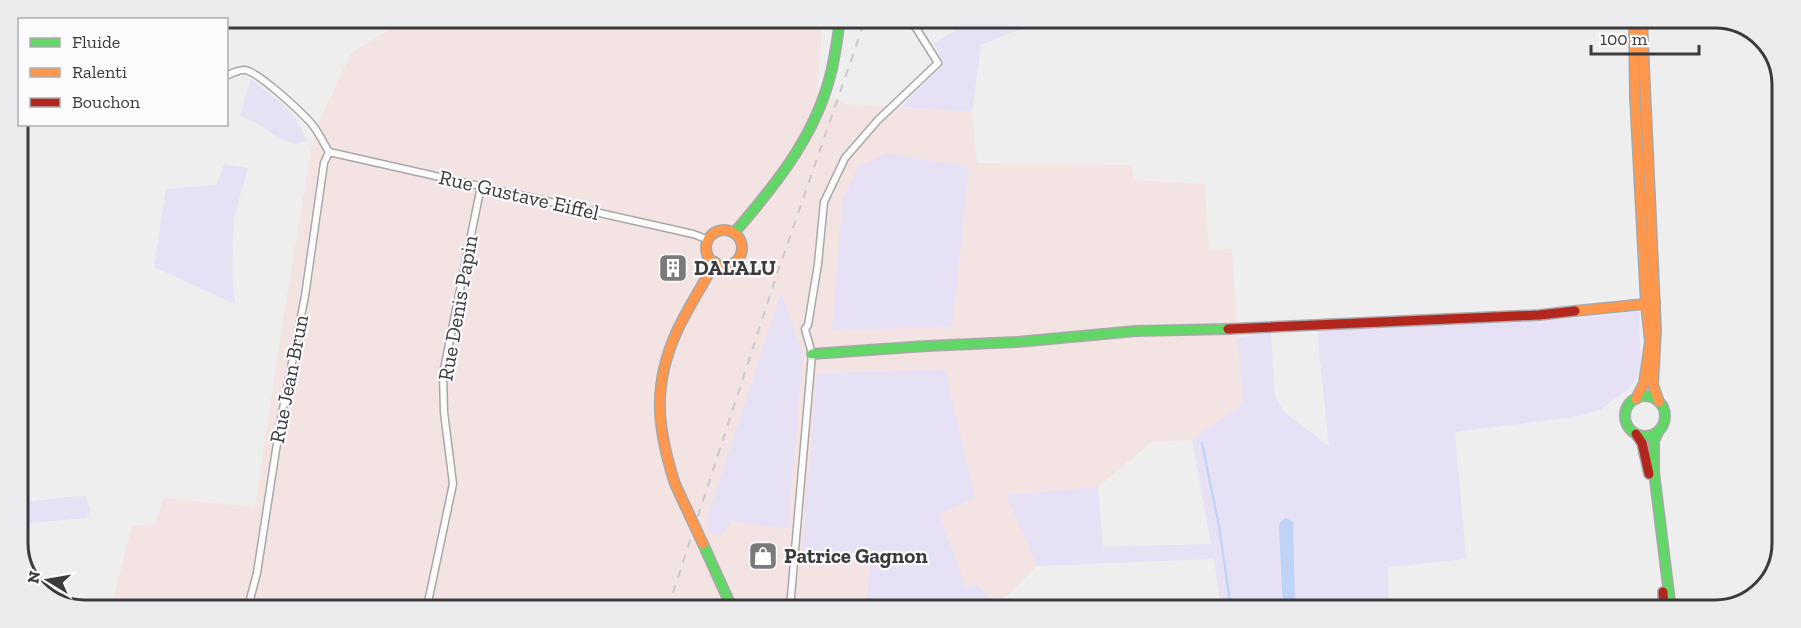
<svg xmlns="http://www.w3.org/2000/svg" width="1801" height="628" viewBox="0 0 1801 628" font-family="'Zilla Slab',serif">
<rect width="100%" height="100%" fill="#eeeeef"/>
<polygon fill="#f3e4e3" points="406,19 823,20 817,93 847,104 972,112 977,163 1131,165 1134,180 1205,184 1209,250 1232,249 1242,404 1192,440 1152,442 1098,487 1007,495 1037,566 997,606 976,583 966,588 939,513 975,498 944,370 818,373 802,559 870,559 866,608 111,607 132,526 156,523 163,498 255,507 282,326 311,150 321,117 351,53"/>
<g fill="#e6e1f4">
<polygon points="973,20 1057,20 1010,33 981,45 972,112 901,107 944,65 934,43"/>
<path d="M251 79C275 99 297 110 306 141L295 144 279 138 260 125 240 115Z"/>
<polygon points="886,153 969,167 952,327 832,330 842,202 858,167"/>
<polygon points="224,164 248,168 234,218 232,266 235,304 154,267 166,189 216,185"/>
<polygon points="781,293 803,353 788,529 732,521 721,535 709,533 707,519"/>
<polygon points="1639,311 1641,372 1629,388 1600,410 1572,417 1455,432 1466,559 1388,567 1389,609 1221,609 1214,559 1037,566 1006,495 1098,487 1103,547 1211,544 1192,440 1242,404 1238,337 1271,333 1275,396 1284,412 1329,446 1317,330 1583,318"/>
<polygon points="945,370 975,498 939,514 966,587 976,583 997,606 998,608 866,608 870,559 801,559 817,373"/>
<polygon points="85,496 90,510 87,518 18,524 18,503 68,497"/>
</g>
<polygon fill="#bed3f7" points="1286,518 1293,522 1295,605 1294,609 1283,609 1279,527 1280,522"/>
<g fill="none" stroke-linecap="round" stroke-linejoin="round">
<polyline stroke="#bed3f7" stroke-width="2" points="1202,443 1219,526 1231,609"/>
<g stroke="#a8a8a9" stroke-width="9">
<g id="street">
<path d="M226 76C232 73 238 70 244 70 257 70 301 112 311 123 318 131 323 142 329 152"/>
<polyline points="18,106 20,106"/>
<polyline points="329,152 693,234 709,240"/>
<polyline points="248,607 257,573 280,424 305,296 324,163 329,152"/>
<polyline points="427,607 453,484 444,412 443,374 481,186"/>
<polyline points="790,608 812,354 805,329 808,325 818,264 824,202 845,158 878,120 938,63 911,20"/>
</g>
</g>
<g stroke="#a8a8a9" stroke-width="12">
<g id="fast">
<path d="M734 233C773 188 813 139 829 80 835 60 837 40 840 20"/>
<polyline points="812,354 926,346 1017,342 1136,331 1228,329"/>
<circle cx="1645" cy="416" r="20"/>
<polyline points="1658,432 1654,441 1654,472 1671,610"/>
<polyline points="703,544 732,608"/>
</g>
</g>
<g stroke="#a8a8a9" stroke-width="12">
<g id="slow">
<polyline points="1634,21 1635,96 1646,304 1650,342 1644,383 1636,399"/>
<polyline points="1642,21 1656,330 1653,385 1659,402"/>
<circle cx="724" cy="248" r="18"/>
<polyline points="1575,311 1655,303"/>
<path d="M675 484C657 428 652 386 677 331 688 307 703 285 715 262"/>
</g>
</g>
<g stroke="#a8a8a9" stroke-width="12">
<g id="jam">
<polyline points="1228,329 1539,315 1575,311"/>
<polyline points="1636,434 1642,443 1649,474"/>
<polyline points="1663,592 1664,610"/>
</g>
</g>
<use href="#street" stroke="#fcfcfd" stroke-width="6"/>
<use href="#fast" stroke="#63d668" stroke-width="9"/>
<use href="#slow" stroke="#ff974d" stroke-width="9"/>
<use href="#jam" stroke="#b3261e" stroke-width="9"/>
<polyline stroke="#c9c9ca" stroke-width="2" stroke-dasharray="8 8" stroke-linecap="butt" points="668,608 777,274 865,20"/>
<g stroke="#a8a8a9" stroke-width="12" stroke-linecap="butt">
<polyline id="slow-bridge" points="675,484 703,544"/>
</g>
<use href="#slow-bridge" stroke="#ff974d" stroke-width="9"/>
</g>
<defs>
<g id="building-square" transform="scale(1.5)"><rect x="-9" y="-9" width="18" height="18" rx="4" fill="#7a7a7b" stroke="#fbfafd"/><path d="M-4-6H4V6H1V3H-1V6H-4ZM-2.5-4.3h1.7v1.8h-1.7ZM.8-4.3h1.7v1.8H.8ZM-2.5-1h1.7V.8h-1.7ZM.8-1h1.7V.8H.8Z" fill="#fff"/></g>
<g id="shop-square" transform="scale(1.5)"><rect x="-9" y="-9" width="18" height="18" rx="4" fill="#7a7a7b" stroke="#fbfafd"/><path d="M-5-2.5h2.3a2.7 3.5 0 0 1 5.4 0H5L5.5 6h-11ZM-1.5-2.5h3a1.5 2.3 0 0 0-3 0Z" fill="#fff"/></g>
</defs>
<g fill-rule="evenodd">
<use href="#building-square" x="673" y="268"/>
<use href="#shop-square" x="763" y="556"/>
</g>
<g text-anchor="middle" stroke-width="4.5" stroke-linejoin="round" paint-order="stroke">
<g font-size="21" fill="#3b3b3c" stroke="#fbfafd">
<text transform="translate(519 195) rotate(13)" y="7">Rue Gustave Eiffel</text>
<text transform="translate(458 308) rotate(-80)" y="7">Rue Denis Papin</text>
<text transform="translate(289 379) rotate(-79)" y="7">Rue Jean Brun</text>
</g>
<g font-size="21" font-weight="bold" fill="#3b3b3c" stroke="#fbfafd" text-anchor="start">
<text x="694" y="275">DAL'ALU</text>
<text x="784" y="563">Patrice Gagnon</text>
</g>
</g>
<path d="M0 0H1801V628H0ZM85 28H1715A57 57 0 0 1 1772 85V543A57 57 0 0 1 1715 600H85A57 57 0 0 1 28 543V85A57 57 0 0 1 85 28Z" fill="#ecebee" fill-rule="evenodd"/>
<path fill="none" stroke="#3b3b3c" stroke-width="3" d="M85 28H1715A57 57 0 0 1 1772 85V543A57 57 0 0 1 1715 600H85A57 57 0 0 1 28 543V85A57 57 0 0 1 85 28Z"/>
<rect x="18" y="18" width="210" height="108" fill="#fbfafd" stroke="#aeaeb0" stroke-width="1.5"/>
<rect x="30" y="38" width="30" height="9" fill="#63d668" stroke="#aeaeb0" stroke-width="1.5"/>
<text x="72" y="48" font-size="18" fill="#3b3b3c">Fluide</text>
<rect x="30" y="68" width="30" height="9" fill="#ff974d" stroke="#aeaeb0" stroke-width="1.5"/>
<text x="72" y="78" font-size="18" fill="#3b3b3c">Ralenti</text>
<rect x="30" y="98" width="30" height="9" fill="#b3261e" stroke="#aeaeb0" stroke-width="1.5"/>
<text x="72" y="108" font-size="18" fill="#3b3b3c">Bouchon</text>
<g transform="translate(48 580) rotate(281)" stroke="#fbfafd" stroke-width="4.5" paint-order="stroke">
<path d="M0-4.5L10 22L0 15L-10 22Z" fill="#3b3b3c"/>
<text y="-9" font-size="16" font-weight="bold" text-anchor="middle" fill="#3b3b3c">N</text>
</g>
<path d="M1591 45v9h108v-9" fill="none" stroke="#3b3b3c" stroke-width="3"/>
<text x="1600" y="45" font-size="18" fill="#3b3b3c" stroke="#fbfafd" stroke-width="4.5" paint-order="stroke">100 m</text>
</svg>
